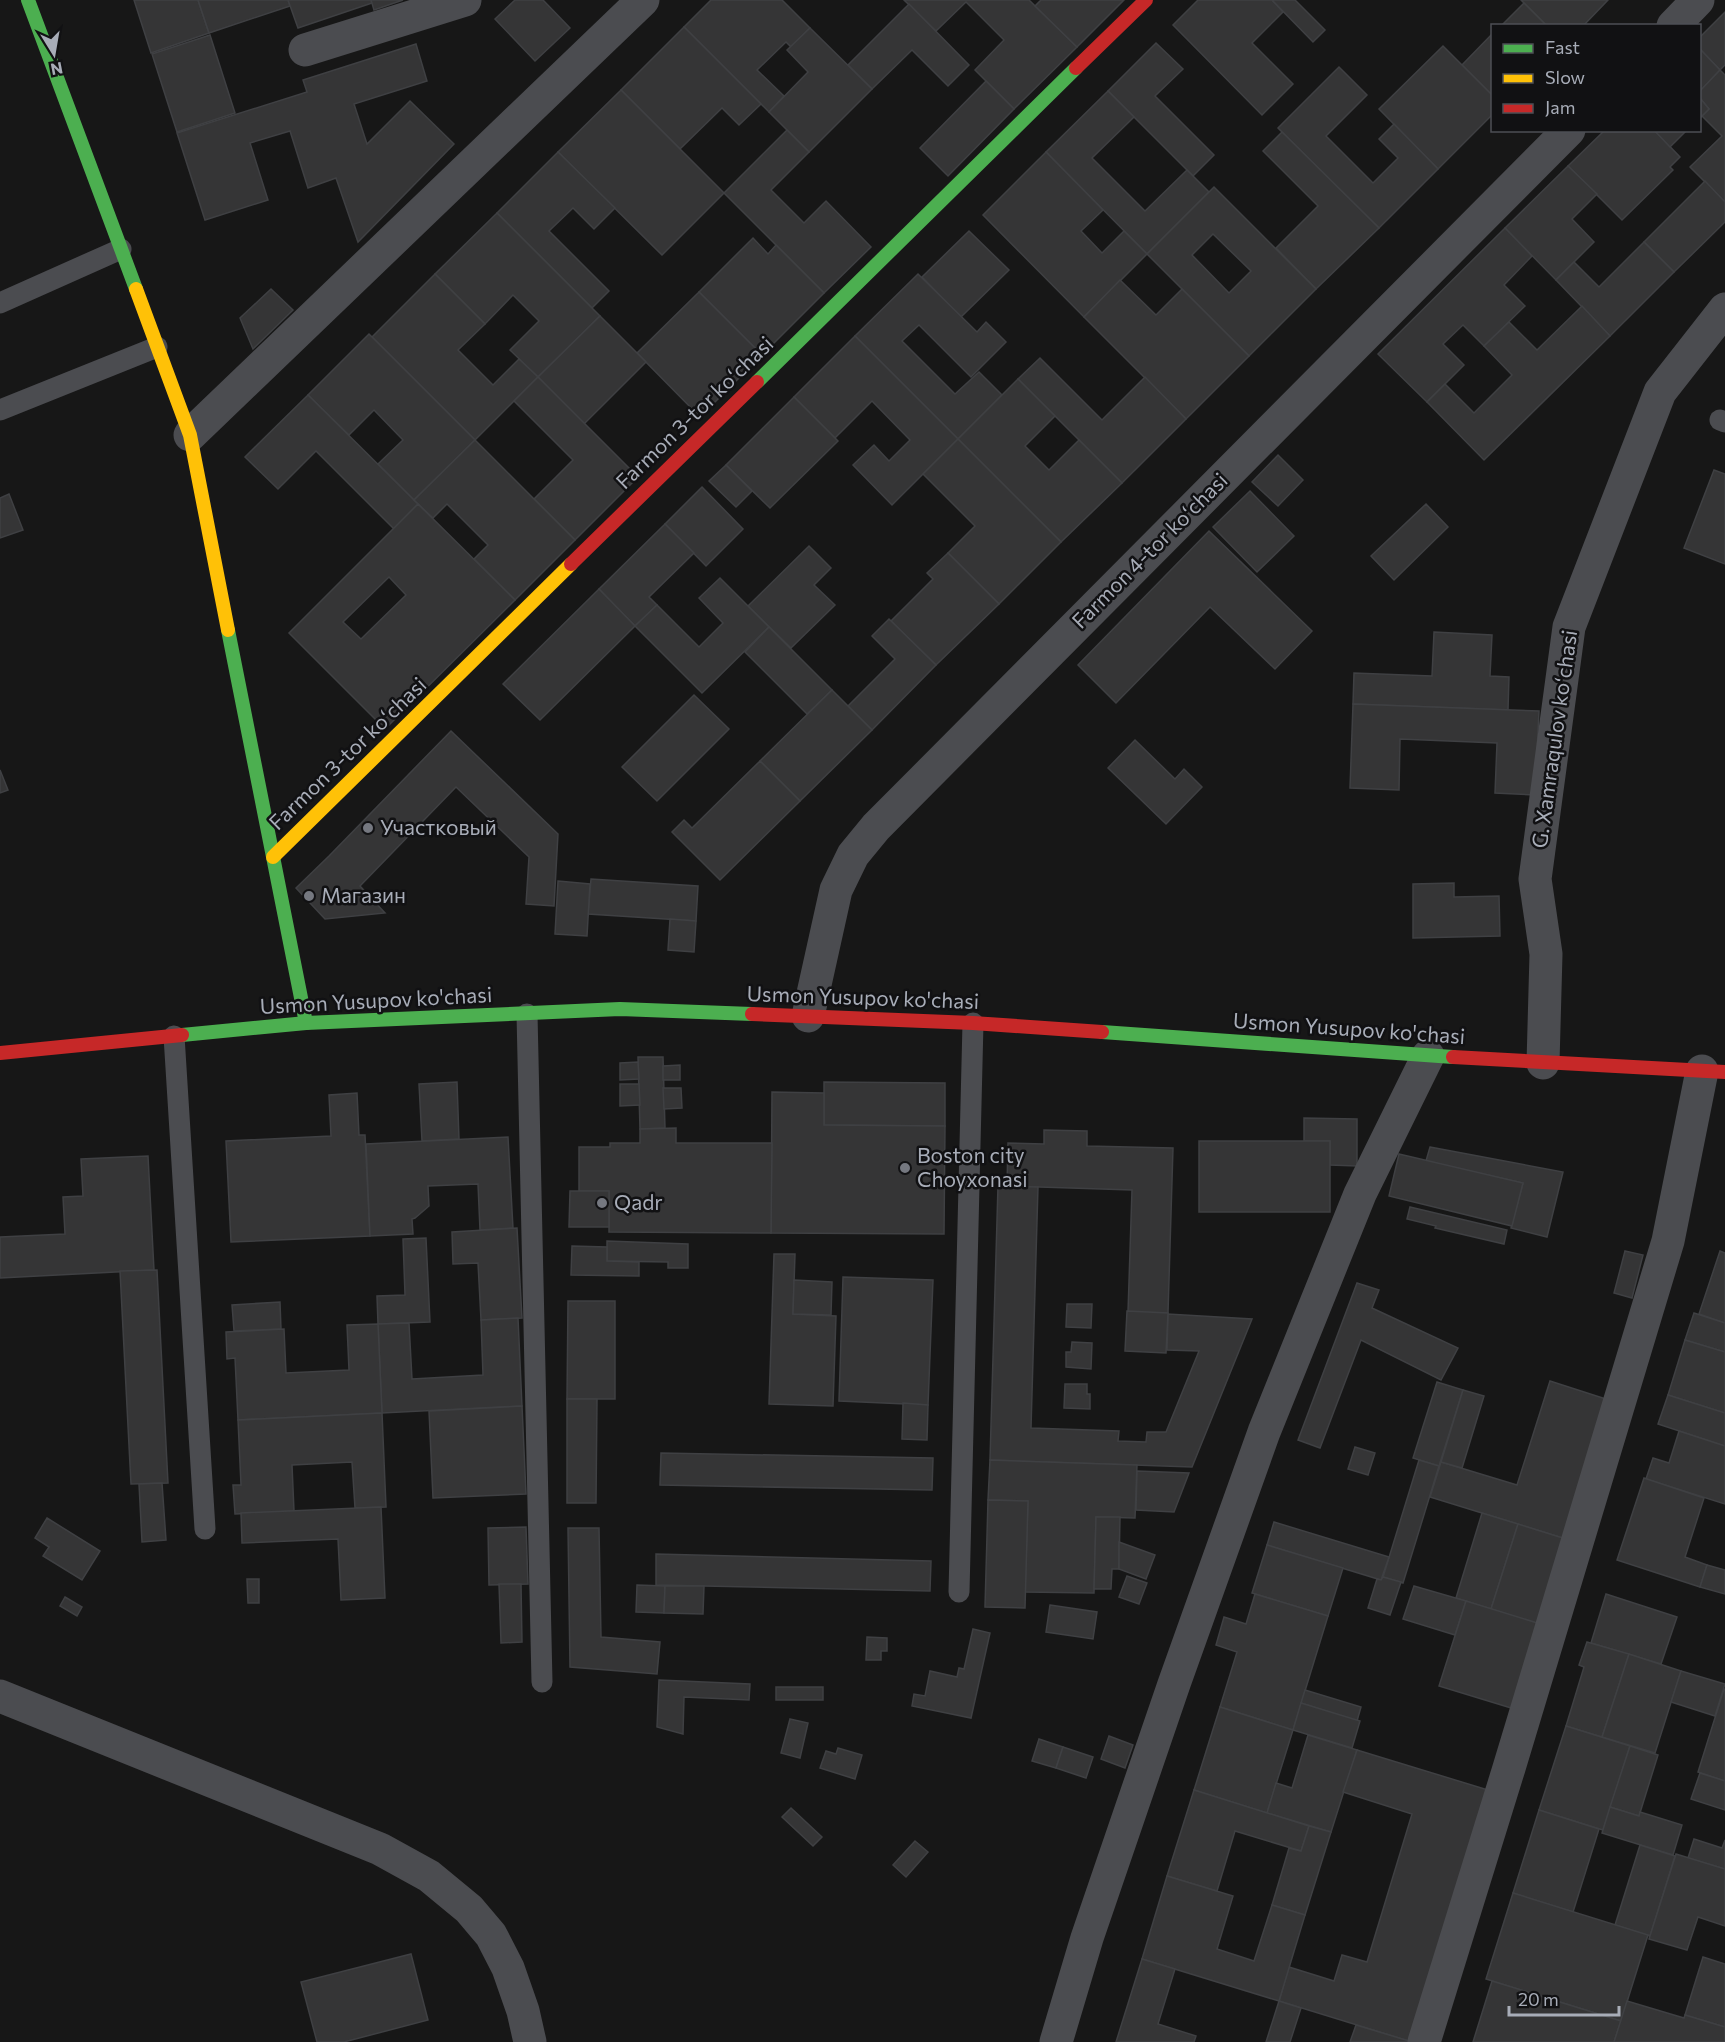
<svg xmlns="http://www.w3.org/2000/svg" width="1725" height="2042" viewBox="0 0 1725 2042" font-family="Commissioner,sans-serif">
<rect width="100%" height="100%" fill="#171717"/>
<g fill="#353536" stroke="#3f4043" stroke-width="1.5" fill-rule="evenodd">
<polygon points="134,0 198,0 209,33 151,53"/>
<polygon points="198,0 288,0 290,6 209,33"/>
<polygon points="288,0 371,0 372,3 298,28"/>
<polygon points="371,0 403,0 374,10"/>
<polygon points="515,0 543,0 570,28 535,61 495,19"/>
<polygon points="711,0 782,0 810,28 791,47 786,42 757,70 784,96 769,112 684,27"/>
<polygon points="904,0 1029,0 1077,47 1014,109 975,70 1004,40 966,2 936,31"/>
<polygon points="1041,0 1124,0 1077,47 1035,6"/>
<polygon points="1198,0 1272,0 1283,12 1252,43 1293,84 1262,115 1173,25"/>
<polygon points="1272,0 1295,0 1325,30 1313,42"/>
<polygon points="1521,0 1608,0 1583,26 1547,26"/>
<polygon points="1524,3 1547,26 1501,26"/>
<polygon points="909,4 969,65 948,86 912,50 872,89 848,65"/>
<polygon points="1725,12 1725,65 1720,70 1700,49 1700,37"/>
<polygon points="684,27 761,104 739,125 722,108 680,149 621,90"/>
<polygon points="810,28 872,89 809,152 769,112 808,72 787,50"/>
<polygon points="1492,34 1492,95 1462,65"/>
<polygon points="210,35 235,113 177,132 152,54"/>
<polygon points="1156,43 1183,69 1155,96 1214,155 1193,176 1108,91"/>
<polygon points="416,44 427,81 354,104 367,144 410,101 454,144 358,242 336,178 308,188 290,131 250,143 268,200 205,220 177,133 307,92 303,80"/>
<polygon points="1443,46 1492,95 1492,115 1438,169 1379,109"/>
<polygon points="1700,49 1720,70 1700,91"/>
<polygon points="1339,67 1367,95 1326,136 1373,183 1398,158 1379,139 1394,124 1438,169 1379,228 1278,128"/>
<polygon points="1720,70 1725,75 1725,202 1690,167 1722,136 1702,116 1709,109 1700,98 1700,91"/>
<polygon points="986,81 1014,109 948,176 920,148"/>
<polygon points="621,90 724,193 662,255 558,152"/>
<polygon points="1108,91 1134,117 1092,158 1145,211 1187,170 1209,192 1147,254 1046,152"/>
<polygon points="1700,98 1709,109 1700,118"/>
<polygon points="787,130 809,152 771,190 804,223 826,201 871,247 824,293 724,193"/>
<polygon points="1605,130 1654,130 1680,157 1670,167 1673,170 1622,220 1568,166"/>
<polygon points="1654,130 1687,130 1670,147"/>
<polygon points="1282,132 1379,228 1316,289 1276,248 1318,206 1263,151"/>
<polygon points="558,152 615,208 594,229 573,208 549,231 609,291 592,308 497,213"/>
<polygon points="1046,152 1103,210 1081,231 1102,253 1124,231 1147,254 1084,317 983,215"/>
<polygon points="1568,166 1597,194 1572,219 1594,242 1556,280 1505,228"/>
<polygon points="1705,181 1725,202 1725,222 1674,272 1644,242"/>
<path d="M1214 187 1316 289 1249 356 1147 254ZM1213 234 1251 271 1229 293 1192 255Z"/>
<polygon points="497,213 600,316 538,377 510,350 539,321 513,295 485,324 435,274"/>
<polygon points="1505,228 1532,256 1504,285 1525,306 1484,346 1463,325 1443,344 1464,365 1427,402 1378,354"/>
<polygon points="969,231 1009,270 961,317 922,277"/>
<polygon points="753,238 768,254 776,245 824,293 762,355 699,292"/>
<polygon points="1644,242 1674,272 1610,336 1556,280 1574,262 1599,287"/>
<polygon points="435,274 485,324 458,350 493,385 519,359 538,377 475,440 372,337"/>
<polygon points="918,274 977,332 986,322 1006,342 971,377 919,325 902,341 955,394 979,372 1002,395 958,439 855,336"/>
<polygon points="1120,280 1156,315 1182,289 1249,356 1186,419 1084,317"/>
<polygon points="271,289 293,310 253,349 240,318"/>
<polygon points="699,292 762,355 700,417 637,353"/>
<polygon points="1582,306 1610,336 1484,460 1427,402 1445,384 1474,413 1512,375 1484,346 1509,322 1537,350"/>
<polygon points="600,316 646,362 584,424 538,377"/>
<polygon points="369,334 475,440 414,500 378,464 403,440 374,410 349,435 308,395"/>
<polygon points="855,336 958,439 892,505 853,465 874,445 889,461 910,440 872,401 835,438 794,397"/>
<polygon points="1040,358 1102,420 1145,377 1186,419 1122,483 1018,379"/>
<polygon points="538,377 638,477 575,540 534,499 573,460 514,401"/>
<polygon points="1018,379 1055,416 1025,446 1049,470 1079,440 1122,483 1061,542 958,439"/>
<polygon points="308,395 418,504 394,529 316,451 278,489 245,457"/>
<polygon points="794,397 838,441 770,508 726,465"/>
<polygon points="958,439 1061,542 999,604 948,553 975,526 923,474"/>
<polygon points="475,440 575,540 515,600 474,559 488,545 447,504 433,518 414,500"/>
<polygon points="1278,455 1303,480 1278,506 1252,482"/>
<polygon points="726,465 752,491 736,507 709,481"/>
<polygon points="1714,470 1725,474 1725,564 1684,548"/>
<polygon points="702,487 743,529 706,566 665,524"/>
<polygon points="1250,491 1294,536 1257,572 1213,527"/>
<polygon points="9,494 23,530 0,538 0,498"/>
<path d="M418 504 515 600 385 729 289 633ZM389 577 406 595 361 639 343 622Z"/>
<polygon points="1426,504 1448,527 1394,580 1371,556"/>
<polygon points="665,524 694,553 649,597 657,605 635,626 599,589"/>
<polygon points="1209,531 1312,631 1275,669 1210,607 1116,703 1078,665"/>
<polygon points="809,546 831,568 814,585 835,605 791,648 748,606"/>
<polygon points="948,553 999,604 936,665 891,621 933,579 927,573"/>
<polygon points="720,578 769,627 702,693 635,626 657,605 699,647 723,623 699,598"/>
<polygon points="599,589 635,626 540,720 503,684"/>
<polygon points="889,619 936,665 872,730 848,706 895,659 872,636"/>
<polygon points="769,627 832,690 807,714 745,652"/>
<polygon points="1434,632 1492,635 1490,676 1509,677 1508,710 1353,704 1354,673 1432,676"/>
<polygon points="832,690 872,730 800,801 760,761"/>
<polygon points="694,695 729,729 657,801 622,767"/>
<polygon points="1353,704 1539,711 1535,795 1495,793 1497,743 1400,739 1399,790 1350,788"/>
<polygon points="451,731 558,834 554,906 526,904 529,857 456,787 360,886 385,913 325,919 296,888 329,856"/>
<polygon points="1135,740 1175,779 1184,769 1202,787 1166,824 1108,768"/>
<polygon points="760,761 800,801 720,880 672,832 684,820 692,828"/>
<polygon points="0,770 8,790 0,793"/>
<polygon points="591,879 698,886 696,921 588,914"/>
<polygon points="558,881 590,884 587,936 555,934"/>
<polygon points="1454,883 1454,897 1499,896 1500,936 1413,938 1413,884"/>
<polygon points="670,919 696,921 694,952 668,950"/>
<polygon points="638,1057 663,1057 665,1128 640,1129"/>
<polygon points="638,1062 639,1079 620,1080 620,1063"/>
<polygon points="680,1065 680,1080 663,1080 663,1066"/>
<polygon points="457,1082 459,1139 422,1141 419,1084"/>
<polygon points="824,1082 945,1083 945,1126 824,1125"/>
<polygon points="620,1084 639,1084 640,1105 620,1106"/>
<polygon points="663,1088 681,1088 682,1108 664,1109"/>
<polygon points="772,1092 824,1093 824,1125 945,1126 944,1234 771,1233"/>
<polygon points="357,1093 359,1135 365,1135 370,1236 231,1242 226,1141 331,1136 329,1095"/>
<polygon points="1304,1118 1357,1119 1357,1166 1330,1165 1330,1141 1304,1141"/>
<polygon points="676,1128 676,1143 772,1143 771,1233 609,1232 609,1191 579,1191 579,1147 610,1147 610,1143 640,1143 640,1129"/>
<polygon points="1044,1130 1087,1131 1087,1146 1173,1148 1168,1313 1128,1312 1132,1190 1007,1186 1008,1143 1044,1144"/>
<polygon points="508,1137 513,1228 480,1230 478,1184 428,1186 429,1206 415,1218 412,1219 413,1234 370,1236 366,1144"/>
<rect x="1199" y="1141" width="131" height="71"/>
<polygon points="1430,1147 1563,1172 1547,1237 1511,1228 1523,1183 1426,1161"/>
<polygon points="1399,1154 1523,1183 1512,1226 1389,1196"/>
<polygon points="148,1156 154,1270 0,1278 0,1237 65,1234 63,1197 83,1196 81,1159"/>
<polygon points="998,1186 1038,1187 1031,1428 1119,1431 1118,1441 1146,1442 1147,1432 1166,1432 1199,1351 1167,1350 1168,1314 1252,1319 1192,1467 990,1460"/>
<polygon points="570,1191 609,1191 609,1227 569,1227"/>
<polygon points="1410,1207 1507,1230 1504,1244 1435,1228 1436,1226 1407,1219"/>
<polygon points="517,1228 522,1318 481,1320 478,1263 453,1264 452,1232"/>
<polygon points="426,1238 430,1322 378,1324 377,1296 405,1295 403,1239"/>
<polygon points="607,1241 688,1244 688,1268 668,1268 668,1262 607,1261"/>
<polygon points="572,1246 607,1247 607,1261 639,1262 639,1276 571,1275"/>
<polygon points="1625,1251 1643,1255 1632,1298 1614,1293"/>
<polygon points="1720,1251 1725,1253 1725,1323 1699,1314"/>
<polygon points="774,1254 795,1254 793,1314 836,1316 833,1406 769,1404"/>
<polygon points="157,1270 168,1483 131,1484 120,1271"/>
<polygon points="843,1277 933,1280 928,1405 839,1401"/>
<polygon points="794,1280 832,1282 831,1315 793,1314"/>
<polygon points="1357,1283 1379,1290 1372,1308 1458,1348 1441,1380 1361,1340 1320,1448 1298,1440"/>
<polygon points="568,1301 615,1301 615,1399 567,1399"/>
<polygon points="280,1302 281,1329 234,1331 232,1305"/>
<polygon points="1067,1304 1092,1304 1091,1328 1066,1327"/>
<polygon points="1127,1311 1168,1313 1166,1353 1125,1351"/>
<polygon points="1694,1313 1725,1323 1725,1352 1685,1340"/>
<polygon points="518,1318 522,1406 382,1413 378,1324 409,1323 412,1379 483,1375 481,1320"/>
<polygon points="378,1324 382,1413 238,1420 235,1358 227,1359 226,1332 284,1329 286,1373 349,1370 347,1325"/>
<polygon points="1685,1340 1725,1352 1725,1413 1668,1395"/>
<polygon points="1072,1342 1092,1343 1091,1369 1066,1367 1066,1352 1071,1352"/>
<polygon points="1550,1381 1609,1400 1566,1539 1430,1497 1441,1462 1517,1485"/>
<polygon points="1437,1382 1463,1390 1439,1466 1413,1458"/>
<polygon points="1065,1384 1087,1384 1087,1394 1090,1394 1090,1409 1064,1408"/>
<polygon points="1463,1390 1484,1396 1462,1468 1441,1462"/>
<polygon points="1668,1395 1725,1413 1725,1446 1658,1424"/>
<polygon points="567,1399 597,1399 596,1503 567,1503"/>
<polygon points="903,1403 928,1405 927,1440 902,1439"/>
<polygon points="522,1406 526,1494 433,1498 429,1411"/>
<polygon points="382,1413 386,1507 355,1508 352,1462 292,1465 294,1511 235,1514 233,1485 241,1485 238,1420"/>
<polygon points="1679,1431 1725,1446 1725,1504 1646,1479 1653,1458 1669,1463"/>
<polygon points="1355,1447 1375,1453 1368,1475 1348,1469"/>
<polygon points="661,1453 933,1458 932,1490 660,1485"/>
<polygon points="990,1460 1137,1465 1135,1518 1096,1517 1094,1593 1025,1592 1028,1501 988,1500"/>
<polygon points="1419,1460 1439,1466 1403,1583 1383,1577"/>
<polygon points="1137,1471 1189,1473 1174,1512 1136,1510"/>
<polygon points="1644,1478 1704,1498 1685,1557 1707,1565 1700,1587 1617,1560"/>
<polygon points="162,1483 166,1540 142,1542 139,1484"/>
<polygon points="988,1500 1028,1501 1025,1608 985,1607"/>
<polygon points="381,1507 385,1598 341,1600 338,1539 242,1543 241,1513"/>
<polygon points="1482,1513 1518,1524 1491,1609 1456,1598"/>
<polygon points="1096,1517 1120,1517 1119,1569 1112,1569 1111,1589 1094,1589"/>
<polygon points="47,1518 100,1551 82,1580 43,1556 49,1547 35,1538"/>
<polygon points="1274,1522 1389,1557 1381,1580 1267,1545"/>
<polygon points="1518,1524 1566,1539 1539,1624 1491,1609"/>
<polygon points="526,1527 528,1584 489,1585 488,1528"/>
<polygon points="568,1528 599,1528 601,1637 660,1642 657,1674 570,1667"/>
<polygon points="1119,1542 1155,1555 1146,1579 1119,1569"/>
<polygon points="1267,1545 1343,1568 1328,1616 1252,1593"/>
<polygon points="656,1554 931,1561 930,1591 656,1585"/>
<polygon points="1707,1565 1725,1570 1725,1594 1700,1587"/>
<polygon points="1127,1576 1147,1583 1139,1604 1119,1597"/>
<polygon points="1383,1577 1401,1582 1390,1615 1368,1608 1377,1579 1381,1580"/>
<polygon points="247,1579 259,1579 259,1603 248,1603"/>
<polygon points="499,1584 521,1584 522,1642 501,1643"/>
<polygon points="637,1585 665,1586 664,1613 636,1612"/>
<polygon points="665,1586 704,1586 703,1614 664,1613"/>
<polygon points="1414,1586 1466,1601 1455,1635 1403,1619"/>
<polygon points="1255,1594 1328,1616 1293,1730 1220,1707 1237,1652 1216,1645 1224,1617 1246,1624"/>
<polygon points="1606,1594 1677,1617 1661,1664 1591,1643"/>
<polygon points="65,1597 82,1607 77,1616 60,1606"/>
<polygon points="1466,1601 1547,1626 1521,1711 1439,1686"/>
<polygon points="1050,1605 1097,1612 1093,1639 1046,1632"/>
<polygon points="973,1629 990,1633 971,1718 912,1706 914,1694 925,1696 930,1671 957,1677 959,1668 964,1669"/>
<polygon points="867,1637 887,1638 887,1651 881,1651 881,1660 866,1660"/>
<polygon points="1587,1642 1629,1654 1602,1737 1566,1726 1584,1667 1579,1665"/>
<polygon points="1629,1654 1681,1671 1655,1753 1602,1737"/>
<polygon points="1681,1671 1725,1684 1715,1716 1671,1702"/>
<polygon points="659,1680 750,1684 749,1700 684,1697 683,1734 657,1727"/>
<rect x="776" y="1687" width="47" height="13"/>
<polygon points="1724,1689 1725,1689 1725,1781 1698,1772"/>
<polygon points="1305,1690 1361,1707 1357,1721 1301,1703"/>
<polygon points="1301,1703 1360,1721 1352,1748 1293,1730"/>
<polygon points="1220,1707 1293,1730 1267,1813 1194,1790"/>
<polygon points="790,1719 808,1723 800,1758 781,1753"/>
<polygon points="1566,1726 1630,1746 1603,1830 1539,1810"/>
<polygon points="1308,1735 1357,1750 1331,1832 1267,1813 1276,1783 1292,1788"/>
<polygon points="1109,1736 1133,1745 1125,1768 1101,1759"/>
<polygon points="1039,1739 1063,1747 1056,1768 1032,1761"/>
<polygon points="1630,1746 1658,1755 1639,1816 1610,1807"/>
<polygon points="1063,1747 1093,1757 1086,1778 1056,1768"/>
<polygon points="838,1748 862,1755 855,1779 820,1768 826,1751 836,1754"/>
<polygon points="1357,1750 1488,1790 1409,2041 1279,2001 1289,1967 1334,1981 1342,1955 1367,1962 1412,1814 1343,1792"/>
<polygon points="1700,1773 1725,1781 1725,1810 1691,1799"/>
<polygon points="1194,1790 1309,1826 1301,1851 1235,1831 1217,1891 1167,1876"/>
<polygon points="1610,1807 1639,1816 1640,1812 1682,1825 1673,1855 1602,1833"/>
<polygon points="791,1808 822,1837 813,1846 782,1817"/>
<polygon points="1539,1810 1599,1829 1573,1912 1513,1893"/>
<polygon points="1309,1826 1331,1832 1305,1915 1272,1905 1289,1848 1301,1851"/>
<polygon points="1694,1839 1722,1848 1725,1840 1725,1869 1688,1858"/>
<polygon points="915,1841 928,1852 906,1877 893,1865"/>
<polygon points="1640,1845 1675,1856 1650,1936 1615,1925"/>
<polygon points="1676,1854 1725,1869 1725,1926 1698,1917 1687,1950 1649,1939"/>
<polygon points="1167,1876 1233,1896 1217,1949 1254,1961 1272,1905 1305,1915 1279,2001 1142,1959"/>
<polygon points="1513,1893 1648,1935 1621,2021 1486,1979"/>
<polygon points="411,1954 428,2020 344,2042 317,2042 301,1982"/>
<polygon points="1703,1957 1725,1964 1725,2027 1685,2015"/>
<polygon points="1142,1959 1175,1969 1158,2024 1196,2036 1194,2042 1116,2042"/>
<polygon points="1492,1981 1621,2021 1614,2042 1473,2042"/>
<polygon points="1279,2001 1301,2008 1290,2042 1266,2042"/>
<polygon points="1627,2001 1684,2018 1685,2015 1725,2027 1725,2042 1614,2042"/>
<polygon points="1356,2025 1409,2041 1409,2042 1350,2042"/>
</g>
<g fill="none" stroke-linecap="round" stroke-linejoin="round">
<g stroke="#4b4c50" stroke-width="21">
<polyline points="0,303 121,249"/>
<polyline points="0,410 157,347"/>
<polyline points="1720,420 1725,422"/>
<polyline points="527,1014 542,1682"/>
<polyline points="174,1036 205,1529"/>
<polyline points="959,1592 973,1023"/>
</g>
<g stroke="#4b4c50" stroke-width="33">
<polyline points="1673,26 1698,0"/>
<polyline points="305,50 465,0"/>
<polyline points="190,435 643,0"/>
<polyline points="808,1016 836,890 853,855 876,827 1569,130"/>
<polyline points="1543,1063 1546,954 1535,879 1569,627 1660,392 1725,309"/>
<polyline points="0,1696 380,1849 429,1876 469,1909 491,1935 508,1968 523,2011 530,2042"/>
<polyline points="1056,2042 1087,1938 1174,1684 1264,1432 1360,1194 1428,1056"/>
<polyline points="1424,2042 1509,1768 1668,1241 1702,1071"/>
</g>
<g stroke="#4caf50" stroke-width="14">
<polyline points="28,0 136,289"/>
<polyline points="757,382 1076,68"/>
<polyline points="228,630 306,1023"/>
<polyline points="1102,1032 1453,1057"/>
<polyline points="182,1035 306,1023 620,1009 752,1014"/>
</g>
<g stroke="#ffc107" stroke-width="14">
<polyline points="136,289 190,435 228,630"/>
<polyline points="273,857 571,564"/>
</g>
<g stroke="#c62828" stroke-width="14">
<polyline points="1076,68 1146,0"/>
<polyline points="571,564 757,382"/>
<polyline points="752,1014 973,1023 1102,1032"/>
<polyline points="0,1053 182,1035"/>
<polyline points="1453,1057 1725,1072"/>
</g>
</g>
<g fill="#757880" stroke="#111113" stroke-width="2">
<circle cx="368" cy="828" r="6"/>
<circle cx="309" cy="896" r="6"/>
<circle cx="905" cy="1168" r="6"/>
<circle cx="602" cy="1203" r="6"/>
</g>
<g text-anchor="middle" stroke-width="5" stroke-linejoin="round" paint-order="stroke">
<g font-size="21" fill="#a8adb8" stroke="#111113">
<text transform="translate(695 413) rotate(-44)" y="7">Farmon 3-tor koʻchasi</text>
<text transform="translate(1150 551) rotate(-45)" y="7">Farmon 4-tor koʻchasi</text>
<text transform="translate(1555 739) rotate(-82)" y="7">G. Xamraqulov koʻchasi</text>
<text transform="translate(348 754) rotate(-44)" y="7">Farmon 3-tor koʻchasi</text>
<text transform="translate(863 998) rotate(2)" y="7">Usmon Yusupov ko'chasi</text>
<text transform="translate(376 1001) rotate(-3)" y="7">Usmon Yusupov ko'chasi</text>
<text transform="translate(1349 1029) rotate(4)" y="7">Usmon Yusupov ko'chasi</text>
</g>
<g font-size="21" fill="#a8adb8" stroke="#111113" text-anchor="start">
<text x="380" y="835">Участковый</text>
<text x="321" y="903">Магазин</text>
<text x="917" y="1163">Boston city<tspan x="917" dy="24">Choyxonasi</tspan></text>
<text x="614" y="1210">Qadr</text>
</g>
</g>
<rect x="1491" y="24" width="210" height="108" fill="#111113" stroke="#4d4f55" stroke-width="1.5"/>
<rect x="1503" y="44" width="30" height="9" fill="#4caf50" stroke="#4d4f55" stroke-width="1.5"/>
<text x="1545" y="54" font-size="18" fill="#a8adb8">Fast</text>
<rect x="1503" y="74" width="30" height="9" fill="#ffc107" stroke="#4d4f55" stroke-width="1.5"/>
<text x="1545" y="84" font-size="18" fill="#a8adb8">Slow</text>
<rect x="1503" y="104" width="30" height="9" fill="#c62828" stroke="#4d4f55" stroke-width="1.5"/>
<text x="1545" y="114" font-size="18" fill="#a8adb8">Jam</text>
<g transform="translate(54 54) rotate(169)" stroke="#111113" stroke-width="4.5" paint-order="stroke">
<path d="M0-4.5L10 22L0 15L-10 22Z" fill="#a8adb8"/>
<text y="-9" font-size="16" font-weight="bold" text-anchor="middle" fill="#a8adb8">N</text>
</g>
<path d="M1509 2006v9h110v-9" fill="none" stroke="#a8adb8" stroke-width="3"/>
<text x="1518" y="2006" font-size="18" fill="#a8adb8" stroke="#111113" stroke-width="4.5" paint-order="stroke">20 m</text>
</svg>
